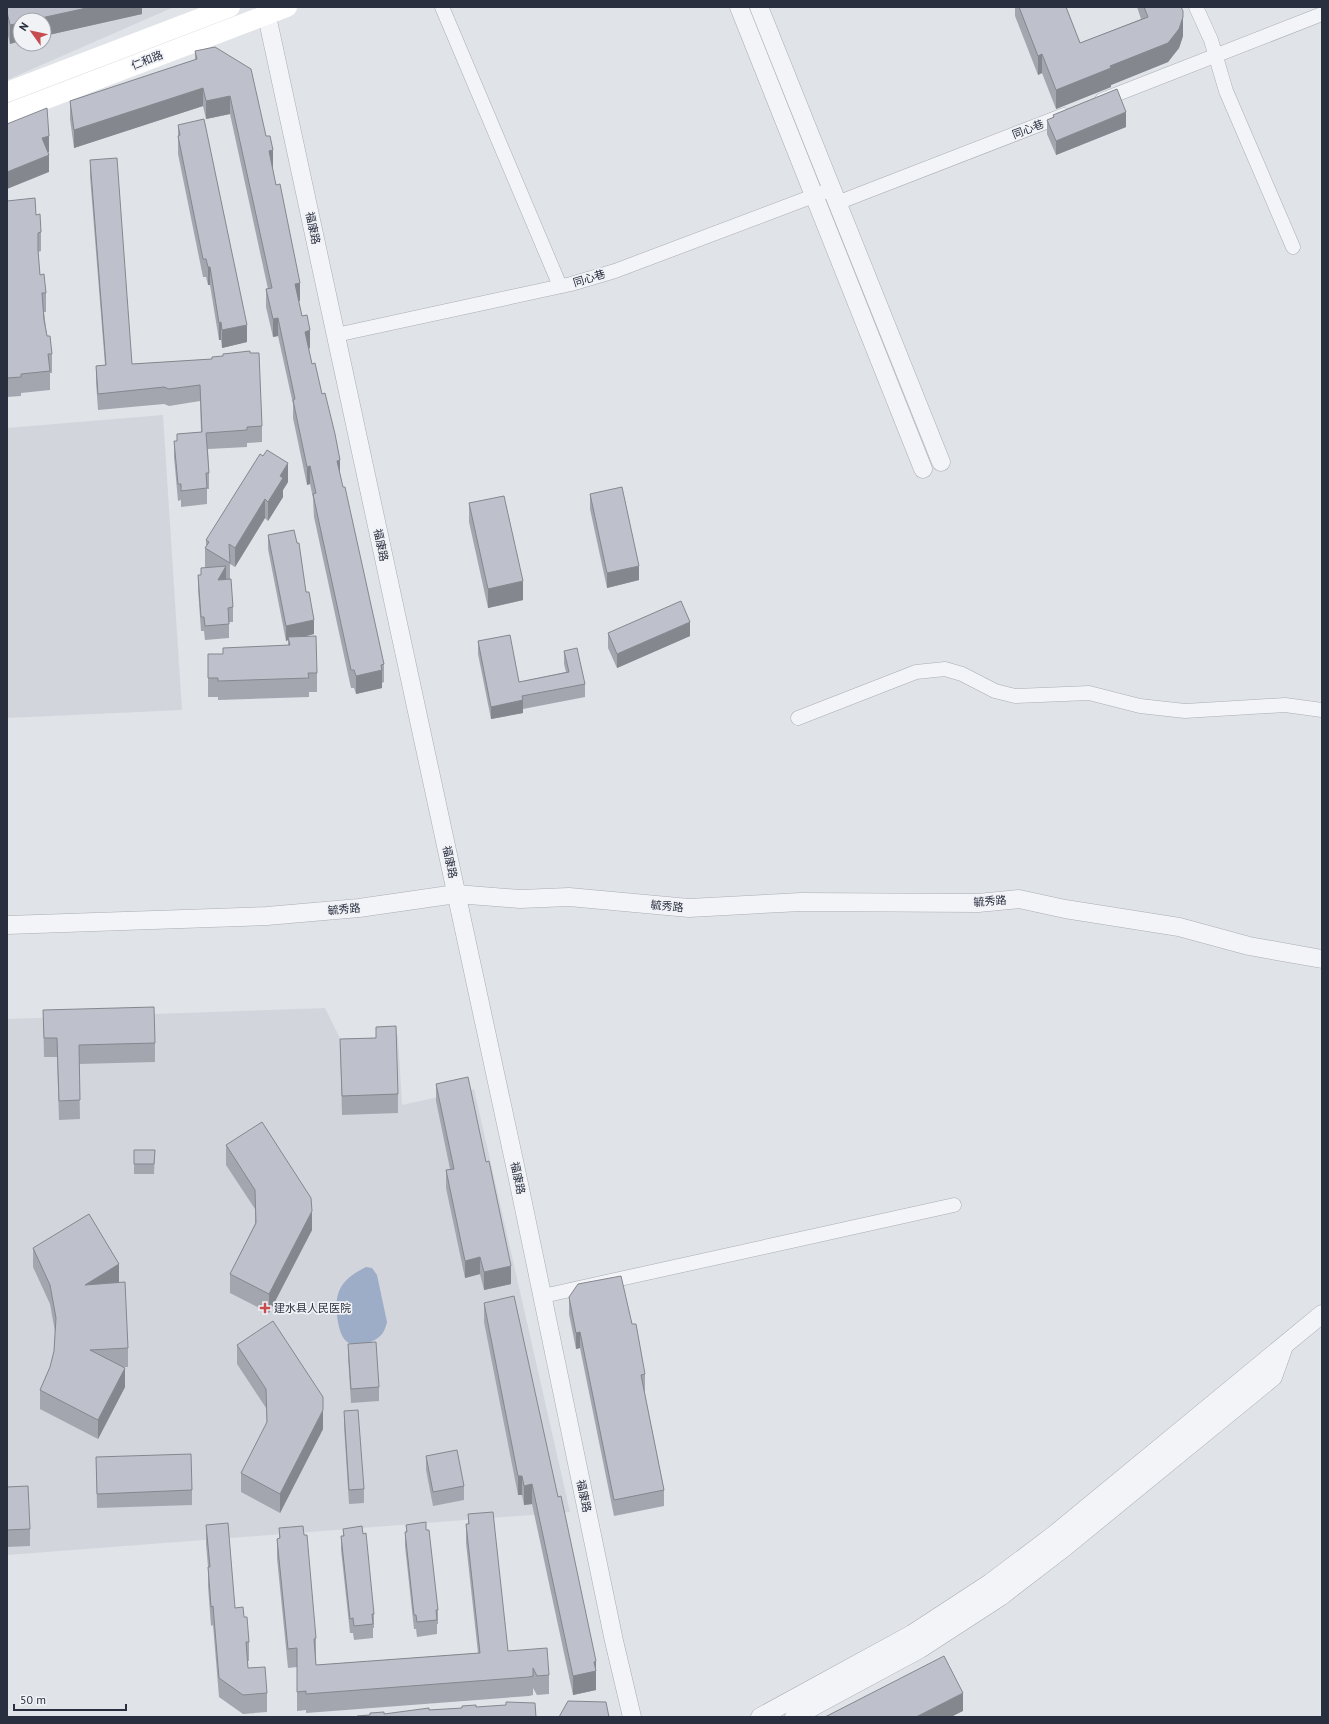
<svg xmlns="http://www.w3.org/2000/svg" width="1329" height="1724" viewBox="0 0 1329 1724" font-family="'PT Sans','Noto Sans SC',sans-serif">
<rect width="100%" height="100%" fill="#e0e3e8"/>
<g fill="#d3d5dd" fill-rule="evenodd">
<path d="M7 7H174L7 80ZM20 20H44V44H20Z"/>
<polygon points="163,415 182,710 7,718 7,428"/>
<polygon points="325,1008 343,1044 398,1035 402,1105 474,1089 570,1512 7,1555 7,1019"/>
</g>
<path fill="#9dacc7" d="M366 1267 372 1268 377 1275 387 1322C386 1326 385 1330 382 1334 376 1342 355 1350 346 1341 341 1336 339 1328 338 1322 333 1293 340 1280 366 1267Z"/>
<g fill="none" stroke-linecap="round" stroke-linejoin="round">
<g stroke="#a9adb5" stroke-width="15">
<g id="minor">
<polyline points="442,7 560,286"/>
<polyline points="1196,7 1211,40 1226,91 1293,247"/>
<polyline points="1102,100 1322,14"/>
<polyline points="837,203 1064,115"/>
<polyline points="336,335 571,284 615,271 832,189"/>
<polyline points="798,718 916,672 945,669 962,674 995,691 1015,696 1089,693 1140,706 1185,711 1285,705 1322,710"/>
<polyline points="543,1296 954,1205"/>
</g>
</g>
<g stroke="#a9adb5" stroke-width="19">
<g id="tertiary">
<polyline points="265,7 519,1184 614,1641 632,1717"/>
<polyline points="739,7 923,469"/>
<polyline points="759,7 941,462"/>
<polyline points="7,925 267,916 359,908 456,894 520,899 569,897 689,908 801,902 978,903 1019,899 1065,909 1179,927 1249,946 1322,959"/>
<polyline points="760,1717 912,1634 990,1583 1055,1534 1322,1314"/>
<polyline points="794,1717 920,1649 1000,1597 1065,1547 1273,1377 1284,1346"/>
</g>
</g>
<use href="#minor" stroke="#f3f4f7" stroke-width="14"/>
<use href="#tertiary" stroke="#f3f4f7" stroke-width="18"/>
<g stroke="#fff" stroke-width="20">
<polyline points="7,92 230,7"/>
<polyline points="7,114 287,7"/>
</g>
</g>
<g fill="#a3a6af">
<polygon points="7,7 142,7 142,14 44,36 44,20 20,20 20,41 10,44 7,31"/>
<polygon points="1015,7 1066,7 1080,43 1141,19 1137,7 1181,7 1183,36 1179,48 1168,62 1111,85 1111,87 1056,109 1042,73 1038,75 1015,16"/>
<polygon points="195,51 266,136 273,168 272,168 300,301 298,301 302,316 310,348 309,349 312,364 340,477 384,664 384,682 382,683 382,688 356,694 354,688 351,688 314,517 313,498 310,484 307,485 293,418 293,404 278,336 273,337 266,307 266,289 268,289 230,114 206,119 203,106 74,148 70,119 70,101 195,60"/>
<polygon points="1053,115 1126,127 1056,155 1047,134 1047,120 1053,118"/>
<polygon points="178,125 247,342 222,348 221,340 219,340 210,285 208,285 206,277 203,277 178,154"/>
<polygon points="90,160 132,364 212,359 223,356 223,354 262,426 262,442 247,443 247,447 208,449 209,473 209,489 207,489 207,504 181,507 181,500 178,501 174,457 174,441 177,441 177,434 201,432 200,401 169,406 164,404 98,410 96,382 96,366 105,365 90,176"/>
<polygon points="7,201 36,215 41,232 41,251 38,252 40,275 46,293 46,312 44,312 47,336 52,354 52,373 50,373 50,390 21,393 21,396 7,397"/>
<polygon points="288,482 283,490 283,497 268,521 265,518 235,567 230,564 230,579 233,607 233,622 229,622 229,638 205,640 204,631 201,631 198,589 198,575 201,575 201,568 207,567 205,567 205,548 206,546 206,540"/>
<polygon points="590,494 639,580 607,588 590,509"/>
<polygon points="469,503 523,600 488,608 469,522"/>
<polygon points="268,535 306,592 314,634 307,636 317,673 317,692 309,692 309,697 218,700 218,697 208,697 208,654 223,654 288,645 288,640 286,641 268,549"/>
<polygon points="608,633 690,636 617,668 608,648"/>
<polygon points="478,641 519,682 566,672 564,664 564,651 585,684 585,697 523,709 523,713 491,719 478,654"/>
<polygon points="43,1010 155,1043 155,1062 79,1064 80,1119 59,1120 57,1057 44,1057"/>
<polygon points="376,1038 398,1094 398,1113 342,1115 340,1039"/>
<polygon points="436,1084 511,1284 484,1290 480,1274 465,1278 446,1188 446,1170 450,1169 436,1101"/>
<polygon points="226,1145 312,1230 269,1313 230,1293 230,1274 255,1224 255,1209 226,1165"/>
<polygon points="134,1150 155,1150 154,1174 134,1174"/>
<polygon points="33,1248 119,1282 128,1348 128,1367 123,1367 125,1387 98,1439 40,1409 40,1390 50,1367 54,1351 55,1332 50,1304 33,1267"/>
<polygon points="569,1297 645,1374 645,1391 644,1391 664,1490 664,1506 614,1516 580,1348 576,1349 569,1314"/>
<polygon points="484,1303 558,1497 596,1661 596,1690 573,1695 532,1504 524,1505 522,1495 518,1495 484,1322"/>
<polygon points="348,1344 379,1387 379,1401 351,1403 348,1358"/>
<polygon points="237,1345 323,1429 280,1513 241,1492 241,1473 267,1424 266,1408 237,1364"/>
<polygon points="344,1411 364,1489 364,1503 349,1504 344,1426"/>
<polygon points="426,1456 464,1486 464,1500 433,1506 426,1470"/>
<polygon points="96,1457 192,1490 192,1505 97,1508"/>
<polygon points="7,1487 30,1529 30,1546 7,1547"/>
<polygon points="468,1514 508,1651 549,1675 549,1694 537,1695 533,1688 533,1695 529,1696 306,1713 306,1710 297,1711 297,1667 288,1668 277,1558 277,1539 279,1538 279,1528 316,1638 316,1665 478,1653 466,1543 466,1524 468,1524"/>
<polygon points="206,1525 235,1608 244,1617 249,1642 249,1661 248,1661 248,1668 267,1693 267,1712 243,1714 219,1697 213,1625 211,1626 208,1586 208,1567 206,1544"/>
<polygon points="406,1525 438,1610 438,1624 437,1624 437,1634 417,1637 416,1629 414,1629 405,1546 405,1532 406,1532"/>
<polygon points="343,1529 374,1614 374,1628 373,1628 373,1638 354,1640 353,1633 350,1633 341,1550 341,1536 343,1536"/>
</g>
<g fill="#85878e">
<polygon points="91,7 142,7 142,14 44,36 44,20 32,20"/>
<polygon points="1183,17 1183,36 1179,48 1168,62 1111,85 1111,87 1056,109 1056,90 1110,66"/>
<polygon points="20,23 20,41 10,44 10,25"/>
<polygon points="1042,54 1042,73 1038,75 1038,56"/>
<polygon points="203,88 203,106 74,148 74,130"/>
<polygon points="230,96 230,114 206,119 206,101"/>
<polygon points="1126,112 1126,127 1056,155 1056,141"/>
<polygon points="49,136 49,152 42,155 42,138"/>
<polygon points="273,150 273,168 269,169 269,151"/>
<polygon points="49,155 49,172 7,189 7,172"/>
<rect x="208" y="267" width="2" height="18"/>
<polygon points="300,283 300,301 295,302 295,284"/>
<polygon points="278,318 278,336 273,337 273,319"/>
<polygon points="221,322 221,340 219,340 219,323"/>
<polygon points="247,325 247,342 222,348 222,330"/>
<polygon points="310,330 310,348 305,350 305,332"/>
<polygon points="340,460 340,478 337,461"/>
<polygon points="288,463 288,482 283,490 283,497 268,521 268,502 280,476"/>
<polygon points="310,466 310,484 307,485 307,467"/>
<polygon points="265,499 265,518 235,567 235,548"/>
<polygon points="226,566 226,580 218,580"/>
<polygon points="639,566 639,580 607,588 607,573"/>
<polygon points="523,581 523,600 488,608 488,589"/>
<polygon points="314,620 314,634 289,640 288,637 288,640 286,641 286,626"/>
<polygon points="690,622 690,636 617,668 617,654"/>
<polygon points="382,670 382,688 356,694 356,676"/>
<polygon points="523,700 523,713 491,719 491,707"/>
<polygon points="312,1211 312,1230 269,1313 269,1294"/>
<polygon points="480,1257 480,1274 465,1278 465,1261"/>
<polygon points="119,1264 119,1283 85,1285"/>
<polygon points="511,1266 511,1284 484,1290 484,1272"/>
<polygon points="580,1332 580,1348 576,1349 576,1333"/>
<polygon points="125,1368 125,1387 98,1439 98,1420"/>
<polygon points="323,1410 323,1429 280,1513 280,1494"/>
<rect x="518" y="1476" width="4" height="19"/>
<polygon points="532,1484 532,1504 524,1505 524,1486"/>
<polygon points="596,1661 596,1690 573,1695 573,1676 594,1662"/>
<polygon points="963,1693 963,1711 951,1717 916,1717"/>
</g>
<g fill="#bec1cb" stroke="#85878e">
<polygon points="7,7 91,7 32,20 20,20 20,23 10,25 7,12"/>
<polygon points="1019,7 1066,7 1080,43 1148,17 1144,7 1181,7 1183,11 1183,17 1179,29 1168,43 1110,66 1111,68 1056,90 1042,54 1038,56"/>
<polygon points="215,47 251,69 266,136 270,136 273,150 269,151 276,185 280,184 300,283 295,284 302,316 307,315 310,330 305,332 312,364 315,363 322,394 325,393 335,434 340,460 337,461 343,487 345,487 384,664 381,665 382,670 356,676 354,670 351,670 314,499 313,494 316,493 310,466 307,467 293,400 295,399 278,318 273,319 266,289 272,288 230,96 206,101 203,88 74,130 70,101 197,59 195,51"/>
<polygon points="1117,89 1126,112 1056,141 1047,120 1054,117 1053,115"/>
<polygon points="47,108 49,136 42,138 49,155 7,172 7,124"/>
<polygon points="204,119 247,325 222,330 221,322 219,323 210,267 208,267 206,259 203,259 178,136 180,135 178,125"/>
<polygon points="117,158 132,364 212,359 212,357 223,356 223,354 250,351 250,353 259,353 262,426 247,427 247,430 206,433 209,473 206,473 207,488 181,491 181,484 178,484 174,441 177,441 177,434 202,432 200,385 169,389 164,387 98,394 96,366 106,365 90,160"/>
<polygon points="35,198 36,215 40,214 41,232 38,233 38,250 40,275 44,274 46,293 42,293 44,320 47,336 50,336 52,354 48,354 50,371 21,374 21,377 7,378 7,201"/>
<polygon points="267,450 288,463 280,476 283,478 268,502 265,499 235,548 229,544 230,563 205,548 209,542 206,540 260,454 263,456"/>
<polygon points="622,487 639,566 607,573 590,494"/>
<polygon points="504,496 523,581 488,589 469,503"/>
<polygon points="294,530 297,543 299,543 306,592 309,592 314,620 286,626 268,535"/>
<polygon points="226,566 218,580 231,579 233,607 228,608 229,624 205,626 204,617 201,617 198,575 201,575 201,568"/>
<polygon points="681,601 690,622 617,654 608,633"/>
<polygon points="510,635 519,682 569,672 564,651 577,648 585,684 522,696 523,700 491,707 478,641"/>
<polygon points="316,636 317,673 308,673 309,678 218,681 218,678 208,678 208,654 223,654 223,648 290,645 288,637"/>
<polygon points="154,1007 155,1043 79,1045 80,1100 59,1101 57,1038 44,1038 43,1010"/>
<polygon points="396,1026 398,1094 342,1096 340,1039 376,1038 376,1027"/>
<polygon points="468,1077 486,1162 489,1161 511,1266 484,1272 480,1257 465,1261 446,1170 454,1169 436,1084"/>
<polygon points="262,1122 311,1198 312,1211 269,1294 230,1274 256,1223 255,1190 226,1145"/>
<polygon points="134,1150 155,1150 154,1164 134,1164"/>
<polygon points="89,1214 119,1264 85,1285 125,1282 128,1348 90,1350 125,1368 98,1420 40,1390 50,1367 54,1351 56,1318 50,1285 33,1248"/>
<polygon points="621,1276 632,1324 636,1324 645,1374 641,1375 664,1490 614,1500 585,1357 580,1332 576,1333 569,1297 578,1284"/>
<polygon points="514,1296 558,1497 561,1496 567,1524 596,1661 594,1662 596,1671 573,1676 532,1484 524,1486 522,1476 518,1476 484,1303"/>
<polygon points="273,1321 323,1397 323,1410 280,1494 241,1473 267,1422 266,1389 237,1345"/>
<polygon points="376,1342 379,1387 351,1389 348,1344"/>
<polygon points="358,1410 364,1489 349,1490 344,1411"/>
<polygon points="457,1450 464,1486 433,1492 426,1456"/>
<polygon points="191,1454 192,1490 97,1494 96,1457"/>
<polygon points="28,1486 30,1529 7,1530 7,1487"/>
<polygon points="493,1512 508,1651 547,1648 549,1675 537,1676 533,1668 533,1676 529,1677 306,1694 306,1691 297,1692 297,1648 288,1649 277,1539 280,1538 279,1528 303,1526 304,1535 307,1535 316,1638 314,1639 316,1665 480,1653 466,1524 469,1524 468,1514"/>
<polygon points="426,1522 426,1530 429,1530 438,1610 436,1610 437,1620 417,1622 416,1615 414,1615 405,1532 407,1532 406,1525"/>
<polygon points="228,1523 235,1608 243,1607 244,1617 247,1617 249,1642 246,1642 248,1668 265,1667 267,1693 243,1695 219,1678 213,1606 211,1607 210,1593 208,1567 210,1567 206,1525"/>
<polygon points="362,1526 363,1534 366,1533 374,1614 372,1614 373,1624 354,1626 353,1618 350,1619 341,1536 344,1536 343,1529"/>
<polygon points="944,1656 963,1693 916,1717 825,1717"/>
<polygon points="568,1701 606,1702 609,1717 559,1717"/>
<polygon points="506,1702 535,1703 536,1717 357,1717 357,1716 370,1715 370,1713 384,1712 384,1714 429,1708 429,1710 462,1708 462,1706 476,1705 476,1707 506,1705"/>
</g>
<path fill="#c74c4f" stroke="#f0f2f6" stroke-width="1.5" d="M263 1302h4v4h4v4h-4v4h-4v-4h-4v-4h4z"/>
<g text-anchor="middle" stroke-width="3.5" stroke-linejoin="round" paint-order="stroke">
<g font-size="11" fill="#2a2f3f" stroke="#f0f2f6">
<text transform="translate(147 60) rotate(-21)" y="4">仁和路</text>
<text transform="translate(1028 129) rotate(-21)" y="4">同心巷</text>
<text transform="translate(313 228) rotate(78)" y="4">福康路</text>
<text transform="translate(589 278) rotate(-17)" y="4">同心巷</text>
<text transform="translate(381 545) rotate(78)" y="4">福康路</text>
<text transform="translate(450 862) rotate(78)" y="4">福康路</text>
<text transform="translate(990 901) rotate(-4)" y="4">毓秀路</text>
<text transform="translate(667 906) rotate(5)" y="4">毓秀路</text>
<text transform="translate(344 909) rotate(-5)" y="4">毓秀路</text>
<text transform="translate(518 1178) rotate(78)" y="4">福康路</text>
<text transform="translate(584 1496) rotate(78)" y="4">福康路</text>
</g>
<g font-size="11" fill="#2a2f3f" stroke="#f0f2f6" text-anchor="start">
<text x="274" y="1312">建水县人民医院</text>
</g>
</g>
<rect width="1329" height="1724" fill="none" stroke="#2a2f3f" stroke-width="16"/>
<g transform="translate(32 32) rotate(303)"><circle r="19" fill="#f0f2f6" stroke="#a1a4ad"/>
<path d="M0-3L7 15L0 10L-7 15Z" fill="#c74c4f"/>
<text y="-6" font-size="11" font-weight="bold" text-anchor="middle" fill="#2a2f3f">N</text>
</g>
<path d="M14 1704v6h112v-6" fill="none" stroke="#2a2f3f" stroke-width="2"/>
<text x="20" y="1704" font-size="12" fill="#2a2f3f" stroke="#f0f2f6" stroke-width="3" paint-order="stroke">50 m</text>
</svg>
